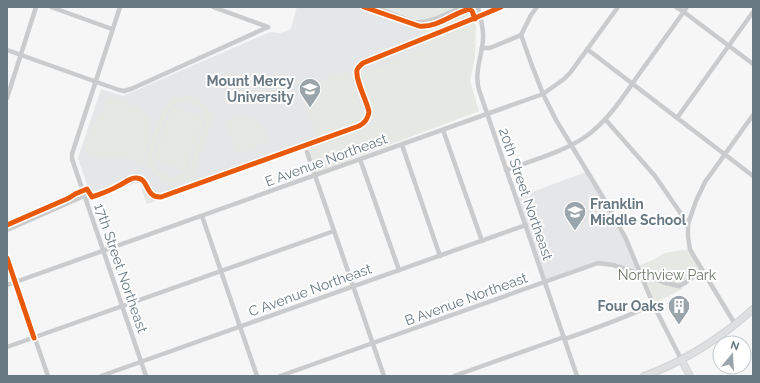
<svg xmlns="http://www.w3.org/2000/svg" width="760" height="383" viewBox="0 0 760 383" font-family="Raleway,sans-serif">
<rect width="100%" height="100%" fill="#f6f6f6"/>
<g fill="#e5e6e7">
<polygon points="297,7 360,7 412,26 420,28 430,46 359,76 376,124 359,128 308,148 147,204 139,182 92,199 78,158 101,89 123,96 270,32 280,33 287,31 291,28"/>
<polygon points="586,172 626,239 640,274 598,263 545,282 516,198"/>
</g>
<g fill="#e5e8e3" fill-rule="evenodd">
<path d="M380 7H455C445 12 432 21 420 20 410 20 390 11 380 7Z"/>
<polygon points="468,10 471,12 476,26 475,57 470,81 479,111 315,173 308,148 359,128 375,124 359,76 429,46 420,28 429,28"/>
<polygon points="348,70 365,118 364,121 318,137 299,89"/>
<path d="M107 96C120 101 147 107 150 123 151 128 148 133 149 139L141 163 123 157H102L94 155 88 152 85 146 89 132 101 115Z"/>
<path d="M180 96C190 95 199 98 205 105 208 110 208 112 214 115L190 183 188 184 184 182 185 180H183C167 186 148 177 147 158 147 149 161 111 167 104 171 100 175 98 180 96ZM183 101C195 101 205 109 205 122 204 130 200 138 197 145 194 154 192 167 184 173 178 177 170 178 164 174 157 171 153 165 153 157 153 150 165 114 170 108 174 104 178 102 183 101Z"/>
<polygon points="172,107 204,118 185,171 154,160"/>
<path d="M239 116C254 116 266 126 268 141 258 144 250 150 239 154L235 152C231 141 230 131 226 121L232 118Z"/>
<polygon points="690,249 702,270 685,283 682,289 653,304 638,266 655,259 664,253"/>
</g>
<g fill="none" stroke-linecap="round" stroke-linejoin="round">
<g stroke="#d2d3d3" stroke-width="8">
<g id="major">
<polyline points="681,359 690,376"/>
<path d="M644 376C682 363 724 336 753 309"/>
</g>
</g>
<g stroke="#c9cbcc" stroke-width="4.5">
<polyline points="51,7 112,29"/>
<polyline points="120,7 72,154 72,159 146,376"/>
<polyline points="213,7 268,27"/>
<path d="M375 7 414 22C431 24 447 13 461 7"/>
<path d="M478 7C480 18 484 27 483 39 482 56 474 72 479 90L577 376"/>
<polyline points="676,7 684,12 753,64"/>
<polyline points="521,35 531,63 543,94 556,120 607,204 626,239 653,304 681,359"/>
<polyline points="482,48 490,48 521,35 531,15 537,7"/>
<polyline points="587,49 753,176"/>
<polyline points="7,50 119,90 124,91 131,89 268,27"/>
<polyline points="7,98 36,7"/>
<polyline points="677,118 753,12"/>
<polyline points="605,119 655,176 688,224 688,237 690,249 692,253 735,324"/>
<polyline points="443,130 482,241"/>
<polyline points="402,145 440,256"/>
<polyline points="307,152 384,376"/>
<polyline points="360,159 399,270"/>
<path d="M506 170C533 160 561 153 585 137 608 121 623 97 639 74 655 52 671 30 687 7"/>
<polyline points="202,216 257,376"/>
<polyline points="688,224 696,201 705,182 753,115"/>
<polyline points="7,230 84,196"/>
<polyline points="7,258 48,376"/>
<polyline points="7,285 543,94 564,79 570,73 618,7"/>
<path d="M565 339C595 328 624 319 653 304"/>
<polyline points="7,347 334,231"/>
<polyline points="101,376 526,225"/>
<polyline points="280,376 598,263 613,265 666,283 679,286 685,283 702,270"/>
<polyline points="454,376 564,337"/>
</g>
<use href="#major" stroke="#dedfe0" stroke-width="6"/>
<g stroke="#fff" stroke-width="8">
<g id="cycleway">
<path d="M364 7 419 26C437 28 452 14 469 9L472 11 475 19"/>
<path d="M7 225 69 198 75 194 87 189 92 197C100 194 110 191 118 186 124 184 129 178 135 178 150 177 144 198 161 197L359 126C365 123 368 119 369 112 367 101 355 80 357 70 358 67 361 65 363 63L475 18 501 7"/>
<polyline points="7,258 34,338"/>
</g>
</g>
<use href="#cycleway" stroke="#e8590c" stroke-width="5"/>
</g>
<defs>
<g id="university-pin" transform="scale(1.15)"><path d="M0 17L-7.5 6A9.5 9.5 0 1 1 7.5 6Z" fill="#9aa5ab" stroke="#fff"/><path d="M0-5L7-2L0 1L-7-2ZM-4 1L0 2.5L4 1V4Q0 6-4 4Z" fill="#fff"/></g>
<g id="school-pin" transform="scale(1.15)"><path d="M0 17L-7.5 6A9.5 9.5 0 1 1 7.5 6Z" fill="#9aa5ab" stroke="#fff"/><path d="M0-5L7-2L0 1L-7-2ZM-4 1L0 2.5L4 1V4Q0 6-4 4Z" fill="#fff"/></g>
<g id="building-pin" transform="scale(1.15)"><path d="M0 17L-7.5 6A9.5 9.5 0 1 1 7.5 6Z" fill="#9aa5ab" stroke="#fff"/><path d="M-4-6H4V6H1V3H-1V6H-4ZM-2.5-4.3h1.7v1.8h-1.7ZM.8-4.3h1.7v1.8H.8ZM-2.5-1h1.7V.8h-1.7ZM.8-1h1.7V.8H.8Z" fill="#fff"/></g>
</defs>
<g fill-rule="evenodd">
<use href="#university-pin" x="310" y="89"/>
<use href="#school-pin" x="575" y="212"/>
<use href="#building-pin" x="679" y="306"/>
</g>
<g text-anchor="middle" stroke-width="4" stroke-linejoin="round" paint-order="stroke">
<g font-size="14" font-weight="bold" fill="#697983" stroke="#fff" text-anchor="end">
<text x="294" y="86">Mount Mercy<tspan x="294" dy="16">University</tspan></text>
<text x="590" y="209" text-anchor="start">Franklin<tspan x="590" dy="16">Middle School</tspan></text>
<text x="664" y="311">Four Oaks</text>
</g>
<g font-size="14" fill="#697983" stroke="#fff">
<text transform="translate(326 160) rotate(-20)" y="5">E Avenue Northeast</text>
<text transform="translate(526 194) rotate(71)" y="5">20th Street Northeast</text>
<text transform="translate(121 268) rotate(71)" y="5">17th Street Northeast</text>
<text transform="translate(310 290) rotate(-20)" y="5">C Avenue Northeast</text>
<text transform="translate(466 299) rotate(-20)" y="5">B Avenue Northeast</text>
</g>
<g font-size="14" fill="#6d7a68" stroke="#fff">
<text x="667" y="280">Northview Park</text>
</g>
</g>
<rect width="760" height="383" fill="none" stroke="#697983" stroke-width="16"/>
<g transform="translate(732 355) rotate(18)"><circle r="19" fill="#ffffff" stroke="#c3c9cd"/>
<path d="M0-3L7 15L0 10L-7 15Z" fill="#9aa5ab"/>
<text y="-6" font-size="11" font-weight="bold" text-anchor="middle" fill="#697983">N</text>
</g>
</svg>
